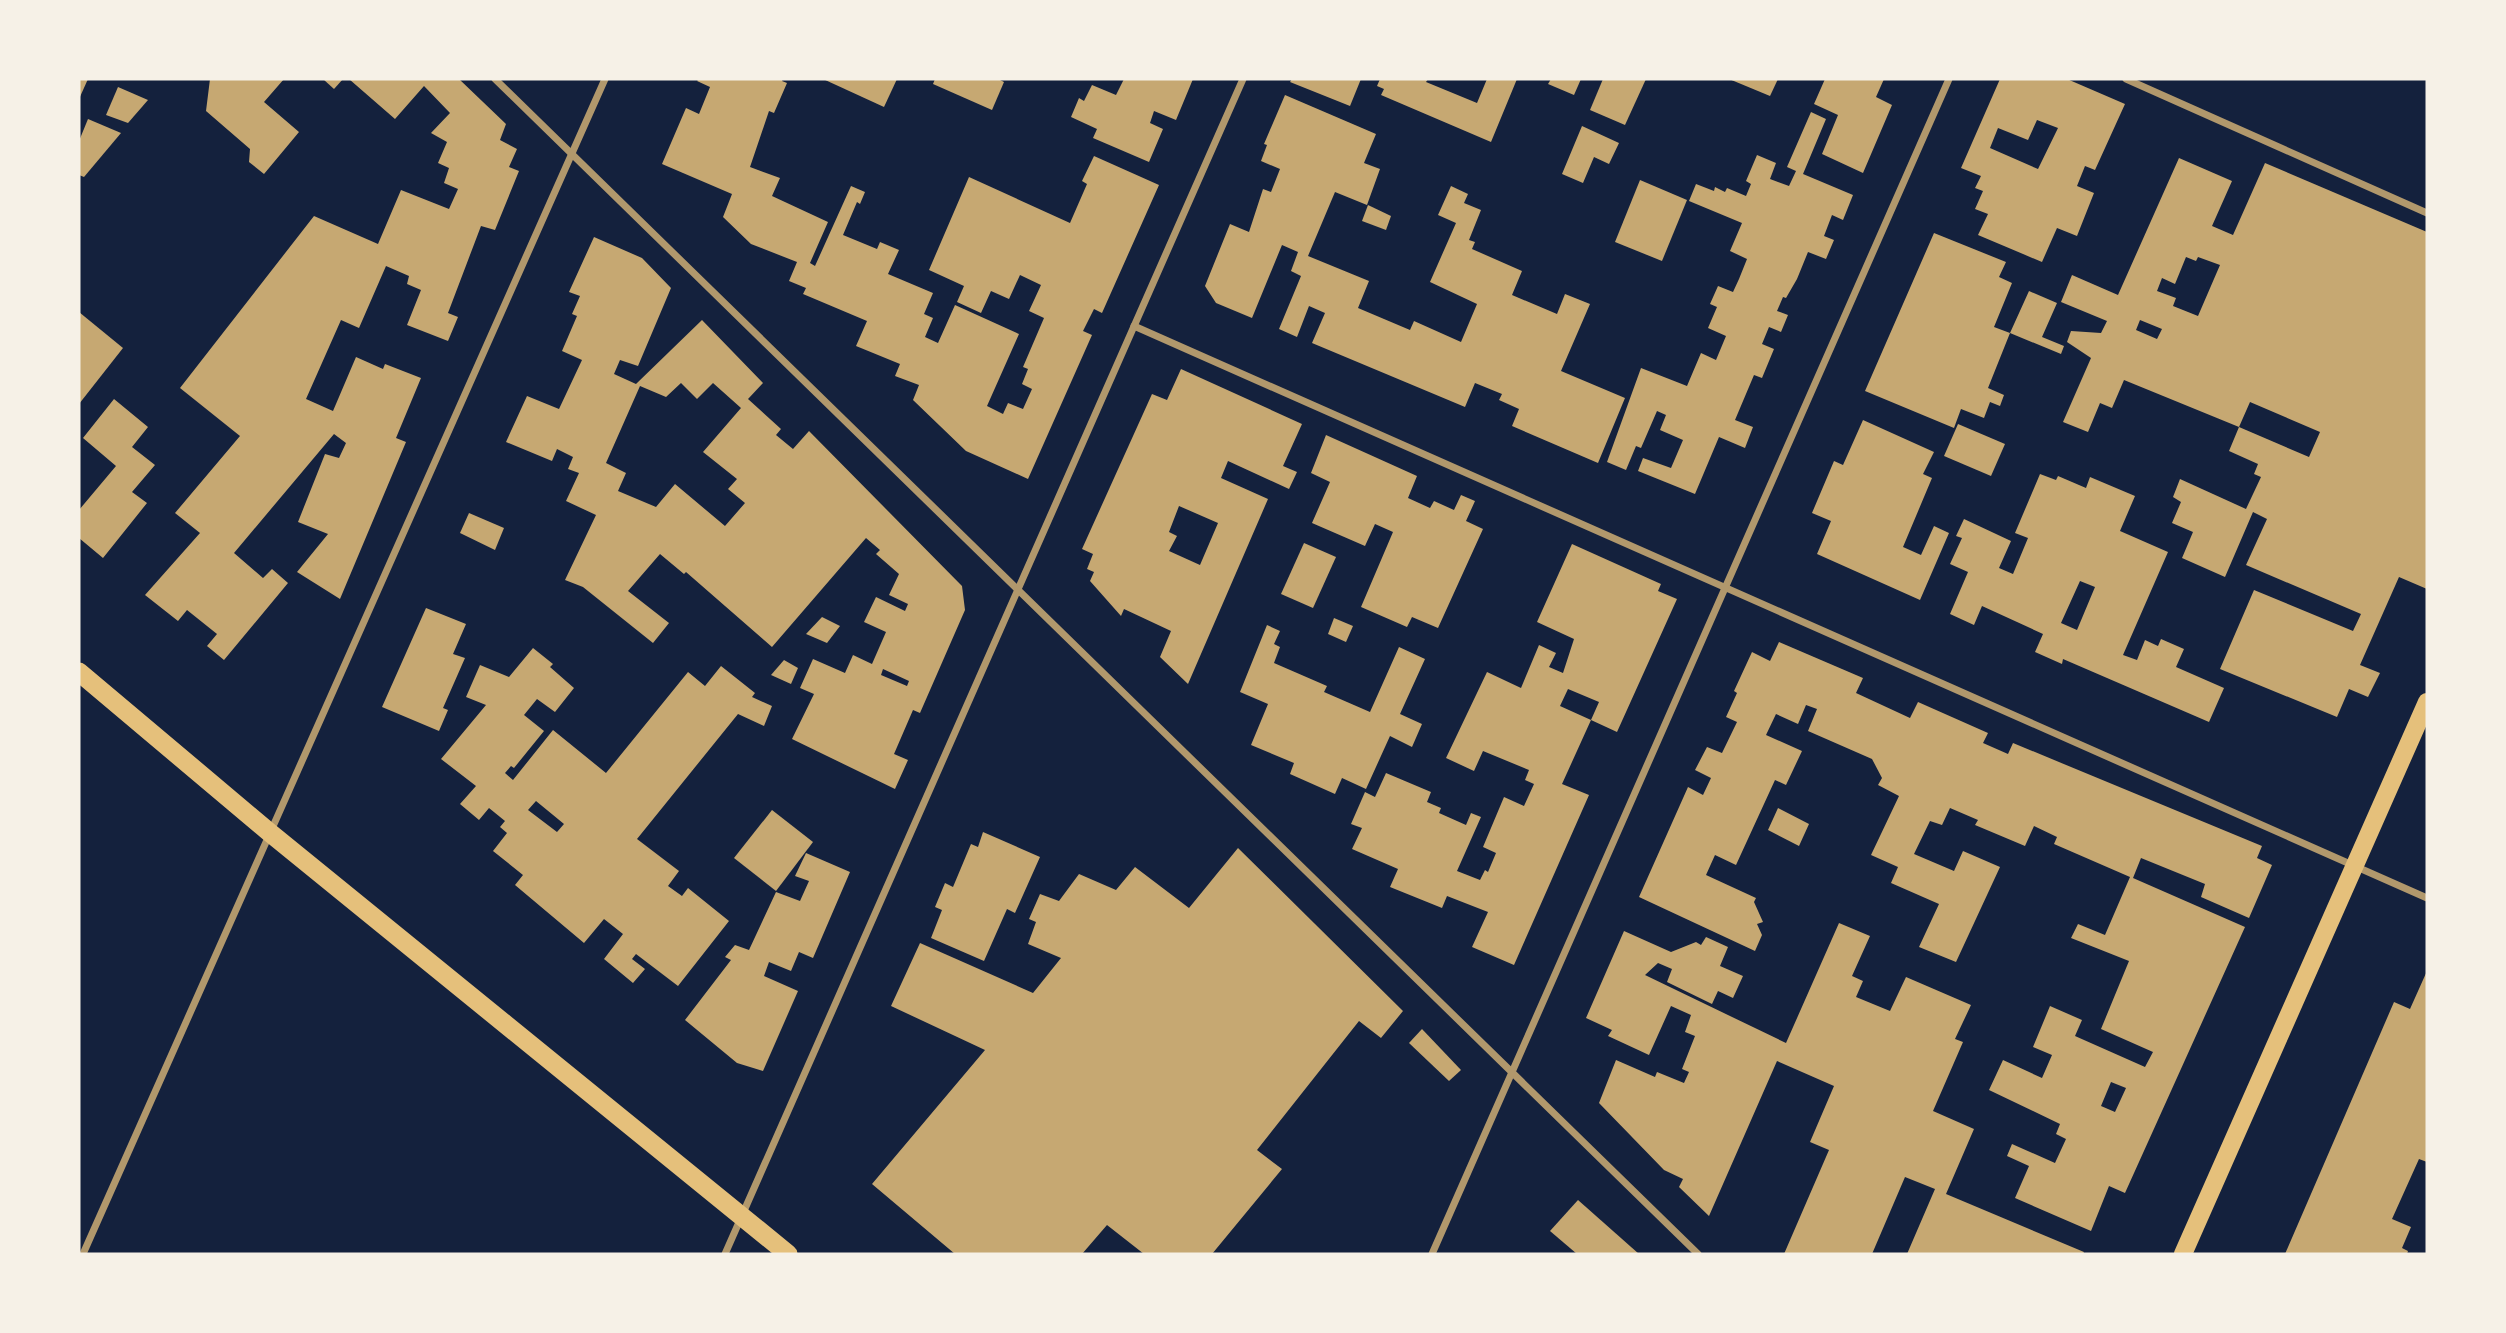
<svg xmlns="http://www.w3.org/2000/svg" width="2506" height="1333" viewBox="0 0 2506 1333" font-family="Lato,sans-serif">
<rect width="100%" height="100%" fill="#14213d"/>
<g fill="#c6a872" fill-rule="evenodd">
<polygon points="79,79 88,79 79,99"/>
<polygon points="210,79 284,79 264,102 299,132 264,174 249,162 250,149 206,111"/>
<polygon points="323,79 343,79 334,89"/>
<polygon points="349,79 459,79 506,124 500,140 517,149 509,167 519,171 495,230 481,226 448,313 458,317 448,341 407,325 421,290 407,284 409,276 386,266 359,328 341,320 306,399 333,411 356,357 383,369 385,364 421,378 396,438 406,442 340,599 297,572 328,534 298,522 325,454 339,458 346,443 334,434 234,553 263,578 272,569 288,583 224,660 207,646 217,634 187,610 178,621 145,595 200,533 175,513 240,436 180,388 314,216 378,244 401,190 449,209 458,189 444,183 449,168 438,163 447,142 431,133 450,113 424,86 395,119"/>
<polygon points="699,79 783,79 782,81 787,83 774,113 769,111 750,167 780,178 772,196 828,222 810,263 815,266 851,186 865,192 860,204 857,202 843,235 877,249 880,242 899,250 888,274 933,293 924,314 933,318 925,337 938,343 955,305 1019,334 987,406 1003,414 1008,403 1023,409 1032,389 1022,384 1028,369 1023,367 1044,318 1029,311 1041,285 1020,275 1009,299 991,291 981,313 957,302 964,286 929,270 969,177 1070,223 1087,184 1082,181 1094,156 1159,185 1102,313 1094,309 1083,331 1092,335 1028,479 966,451 913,400 919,385 895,376 900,364 856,346 867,321 803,294 806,288 789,281 797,262 751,244 723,217 732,194 662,164 686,108 699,114 710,87 697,81"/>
<polygon points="823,79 897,79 884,107"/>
<polygon points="935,79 998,79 1004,82 992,110 933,84"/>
<polygon points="1124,79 1193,79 1176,120 1154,111 1150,123 1163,129 1149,162 1093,138 1097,129 1071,117 1079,98 1084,101 1092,85 1116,95"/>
<polygon points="1292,79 1361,79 1350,106 1290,82"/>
<polygon points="1380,79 1428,79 1426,82 1477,103 1487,79 1517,79 1491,142 1381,95 1384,89 1377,86"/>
<polygon points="1551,79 1581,79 1574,95 1548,84"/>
<polygon points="1603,79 1646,79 1625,125 1590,110"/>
<polygon points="1729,79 1778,79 1770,96"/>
<polygon points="1825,79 1884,79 1876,97 1892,105 1863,173 1822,154 1838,115 1814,104"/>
<path d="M2000 79H2067L2125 104 2095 170 2085 166 2077 186 2094 193 2077 236 2057 228 2042 262 1978 235 1988 214 1975 209 1983 191 1975 188 1981 176 1961 168ZM2037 120 2058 128 2038 169 1990 148 1998 128 2028 140Z"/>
<polygon points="118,87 148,100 128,123 106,115"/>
<polygon points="1285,95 1376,134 1364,163 1380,169 1367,205 1335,192 1308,256 1369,281 1358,308 1410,330 1414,321 1461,342 1477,304 1430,282 1456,223 1438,215 1451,186 1468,194 1464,203 1481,210 1469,240 1475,242 1472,249 1522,271 1512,295 1557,314 1565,294 1590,304 1561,371 1625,398 1598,463 1512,426 1519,409 1499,400 1502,394 1475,383 1465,407 1312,343 1325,313 1309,306 1297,337 1279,329 1301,276 1291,271 1298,252 1282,245 1252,318 1216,303 1205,286 1230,224 1249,232 1263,189 1271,192 1280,169 1261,161 1267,145 1264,144"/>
<polygon points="1811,112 1826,119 1803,174 1853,195 1843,220 1832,215 1824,236 1834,240 1826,259 1808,252 1797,279 1786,298 1783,297 1777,311 1788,315 1781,332 1769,327 1762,344 1774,349 1762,378 1754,375 1735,420 1753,427 1745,448 1719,437 1695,494 1638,471 1643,458 1671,468 1683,440 1660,430 1666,415 1657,411 1641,448 1636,446 1626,470 1607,462 1641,368 1687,386 1701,353 1716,360 1726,336 1708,328 1717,307 1710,304 1718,286 1733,292 1739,279 1747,259 1730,251 1742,223 1689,201 1696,184 1714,191 1715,187 1725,192 1727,188 1746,196 1751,184 1746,181 1757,155 1776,163 1770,179 1789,186 1796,171 1787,167"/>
<polygon points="88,119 121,133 84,177 79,175 79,141"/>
<polygon points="1582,126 1619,143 1609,164 1594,157 1583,183 1562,174"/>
<path d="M2179 158 2232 181 2212 226 2233 235 2265 163 2427 232V589L2399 577 2360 665 2380 673 2368 697 2349 689 2337 717 2220 669 2254 590 2353 631 2361 614 2246 565 2267 519 2253 512 2225 577 2182 558 2193 532 2172 523 2181 502 2173 497 2180 479 2246 509 2261 477 2254 474 2258 464 2229 451 2239 427 2309 457 2320 432 2250 402 2239 427 2124 380 2112 408 2100 403 2088 432 2063 422 2091 358 2067 342 2071 331 2101 333 2107 321 2061 302 2072 275 2118 295ZM2186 257 2196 261 2198 257 2220 265 2198 316 2173 306 2176 298 2157 291 2162 278 2175 284ZM2140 320 2162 329 2157 339 2136 330Z"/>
<polygon points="1640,180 1687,200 1662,261 1615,242"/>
<polygon points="1368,205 1391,216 1386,230 1362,221"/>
<polygon points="1934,233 2006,262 1999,277 2012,283 1994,327 2010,333 1988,388 2004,395 2000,406 1990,402 1984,418 1961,409 1954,428 1865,391"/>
<path d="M594 237 642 258 671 288 638 366 620 360 614 374 636 384 702 320 763 383 748 399 781 429 776 435 793 449 809 431 962 586 965 610 920 713 913 710 894 754 908 760 895 789 792 739 814 694 800 688 813 659 845 673 853 655 872 664 886 632 864 622 876 597 905 611 908 604 889 595 899 574 876 554 880 550 866 538 772 647 686 572 684 574 660 554 628 591 669 623 653 643 583 587 565 580 596 515 566 501 579 473 568 469 573 457 557 449 552 461 506 442 527 396 559 409 582 360 562 351 577 316 572 314 580 296 569 292ZM681 383 697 399 713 383 741 408 703 452 737 479 728 489 745 503 725 526 675 484 656 507 618 491 626 473 606 463 640 386 666 397ZM883 669 909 681 907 686 881 675Z"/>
<polygon points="2029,291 2057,303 2042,337 2064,346 2061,354 2010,333"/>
<polygon points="79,312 123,348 79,404"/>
<path d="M1181 369 1302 424 1283 466 1297 472 1289 489 1228 461 1221 478 1268 499 1188 684 1160 657 1171 631 1124 609 1121 616 1090 581 1094 572 1087 569 1093 554 1082 549 1152 394 1167 400ZM1179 506 1218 523 1200 565 1169 551 1177 536 1169 532Z"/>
<polygon points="114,399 148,427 132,447 155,465 132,492 147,503 103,558 79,538 79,510 116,466 83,438"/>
<polygon points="1863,420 1934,452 1923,474 1932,478 1903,547 1921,555 1934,526 1949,533 1920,600 1817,554 1831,521 1812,513 1834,461 1843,465"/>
<polygon points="1958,424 2005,444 1991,476 1944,456"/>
<polygon points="1326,435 1417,476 1408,498 1430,508 1434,501 1454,510 1461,495 1475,501 1466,521 1483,529 1438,628 1412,617 1407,627 1361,607 1393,532 1375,524 1365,546 1312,523 1330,482 1311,473"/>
<path d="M2040 474 2056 480 2058 476 2086 488 2090 477 2135 496 2120 531 2168 552 2123 655 2137 660 2145 640 2158 646 2161 639 2184 649 2176 667 2224 688 2209 722 2063 659 2062 664 2035 652 2043 634 1982 606 1974 625 1950 614 1968 572 1950 564 1962 538 1956 536 1964 519 2011 541 1999 568 2013 574 2028 538 2015 533ZM2080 581 2095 587 2077 630 2061 623Z"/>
<polygon points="469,513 504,528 495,550 460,533"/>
<polygon points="1304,543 1336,557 1313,608 1281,594"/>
<polygon points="1572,544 1661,584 1658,591 1677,599 1617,732 1591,720 1599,702 1568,689 1560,706 1591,720 1562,784 1589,795 1514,965 1472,947 1488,912 1447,896 1442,908 1390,887 1398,869 1352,849 1362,828 1351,824 1365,792 1375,797 1386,773 1431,792 1427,802 1441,808 1439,813 1466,825 1471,813 1481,817 1457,871 1480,880 1485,870 1488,872 1496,853 1483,847 1504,797 1524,806 1534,784 1525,780 1529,770 1483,751 1474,771 1446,758 1487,672 1521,688 1539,645 1556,653 1549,667 1563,673 1574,639 1537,622"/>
<polygon points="426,608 466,624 453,654 465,658 443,708 448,710 439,731 382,707"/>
<polygon points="822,617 840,626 827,643 806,634"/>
<polygon points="1334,618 1353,626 1346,642 1328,634"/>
<polygon points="1267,625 1280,631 1274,644 1280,647 1274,663 1327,686 1324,692 1370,712 1399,647 1425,659 1400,714 1422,724 1412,747 1390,736 1366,789 1342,778 1335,794 1290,774 1294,763 1251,745 1268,704 1240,692"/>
<path d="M1779 642 1863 678 1856 693 1910 718 1918 702 1988 733 1983 743 2008 754 2013 743 2262 846 2257 858 2272 865 2249 918 2201 897 2205 884 2141 858 2133 878 2245 927 2125 1193 2109 1186 2091 1231 2015 1198 2029 1166 2007 1156 2012 1144 2055 1163 2066 1139 2056 1134 2060 1124 1989 1090 2003 1060 2042 1078 2052 1055 2033 1047 2050 1006 2082 1020 2075 1036 2145 1067 2153 1052 2101 1029 2129 961 2071 938 2078 924 2105 935 2130 877 2054 844 2057 837 2034 826 2025 846 1975 825 1978 820 1950 808 1942 825 1930 821 1914 854 1954 871 1963 851 2000 867 1956 962 1919 947 1939 904 1891 883 1898 867 1871 855 1899 796 1878 785 1882 778 1872 759 1808 731 1817 709 1806 705 1798 724 1776 714 1766 735 1802 751 1786 785 1775 780 1736 865 1715 855 1706 875 1756 898 1754 902 1763 922 1757 924 1762 935 1755 951 1639 897 1688 787 1703 795 1711 778 1695 770 1707 747 1722 753 1737 722 1726 717 1737 693 1734 691 1752 652 1770 661ZM2111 1082 2126 1088 2115 1112 2101 1106Z"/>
<path d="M533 648 553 664 550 667 574 688 555 712 537 699 524 715 544 731 514 768 511 766 505 773 513 780 553 730 606 773 688 672 705 686 721 666 755 693 752 697 772 706 764 726 738 714 637 839 679 871 668 886 682 896 688 888 729 921 678 986 636 954 632 959 645 969 633 983 604 959 623 934 604 919 584 943 515 885 523 875 493 851 507 833 500 827 505 821 489 808 479 820 460 804 476 786 441 759 486 705 466 697 480 665 509 677ZM536 801 564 824 557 832 528 810Z"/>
<polygon points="784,660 798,668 791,684 771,675"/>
<polygon points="1778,808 1809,824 1799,846 1768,830"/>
<polygon points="772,810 813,842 776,891 734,858"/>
<polygon points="983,832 1040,857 1015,913 1007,909 984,961 931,938 942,910 935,907 945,883 953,887 971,844 978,847"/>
<polygon points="1238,848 1403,1011 1381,1038 1359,1021 1257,1150 1282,1169 1212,1254 1144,1254 1107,1225 1082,1254 955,1254 872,1184 985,1050 891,1006 920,943 1033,993 1061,958 1028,944 1036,922 1029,919 1040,894 1059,901 1079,874 1116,890 1135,867 1189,908"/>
<polygon points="806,853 850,872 813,958 799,952 791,971 769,962 764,976 798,991 763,1071 737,1063 685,1020 731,960 725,957 735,945 749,950 776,892 800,901 809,881 795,876"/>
<polygon points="1839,923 1870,936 1852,976 1863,981 1856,997 1890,1011 1906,977 1971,1005 1955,1039 1963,1042 1933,1111 1974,1129 1946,1194 2084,1252 2083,1254 1907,1254 1935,1189 1905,1177 1872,1254 1784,1254 1829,1150 1810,1142 1834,1086 1777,1061 1709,1216 1679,1187 1683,1179 1664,1170 1599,1103 1616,1060 1655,1077 1657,1072 1684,1083 1689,1072 1682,1069 1695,1036 1685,1032 1691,1015 1671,1006 1649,1055 1608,1036 1612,1030 1586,1018 1624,931 1671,952 1696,942 1701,945 1706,937 1728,947 1720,966 1743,976 1733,998 1718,991 1712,1004 1667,982 1672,969 1658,963 1645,975 1786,1043"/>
<polygon points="2427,971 2427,1162 2419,1159 2392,1219 2411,1227 2402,1248 2408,1251 2407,1254 2285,1254 2394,1002 2410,1009"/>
<polygon points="1422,1029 1461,1070 1449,1081 1409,1043"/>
<polygon points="1578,1200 1639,1254 1577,1254 1550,1231"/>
</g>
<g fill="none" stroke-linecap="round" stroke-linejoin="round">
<g stroke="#b1986c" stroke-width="7">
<polyline points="495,79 1698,1254"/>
<polyline points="2126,79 2427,213"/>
<polyline points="1134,326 2427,898"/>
<polyline points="83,1254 605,79"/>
<polyline points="725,1254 1243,79"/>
<polyline points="1432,1254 1949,79"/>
</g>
<polyline stroke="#e5c07b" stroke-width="18" points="2183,1254 2427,702"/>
<polyline stroke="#e5c07b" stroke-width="19" points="79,672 269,832 788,1254"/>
</g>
<rect width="2506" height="1333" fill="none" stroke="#f6f1e7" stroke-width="161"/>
</svg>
